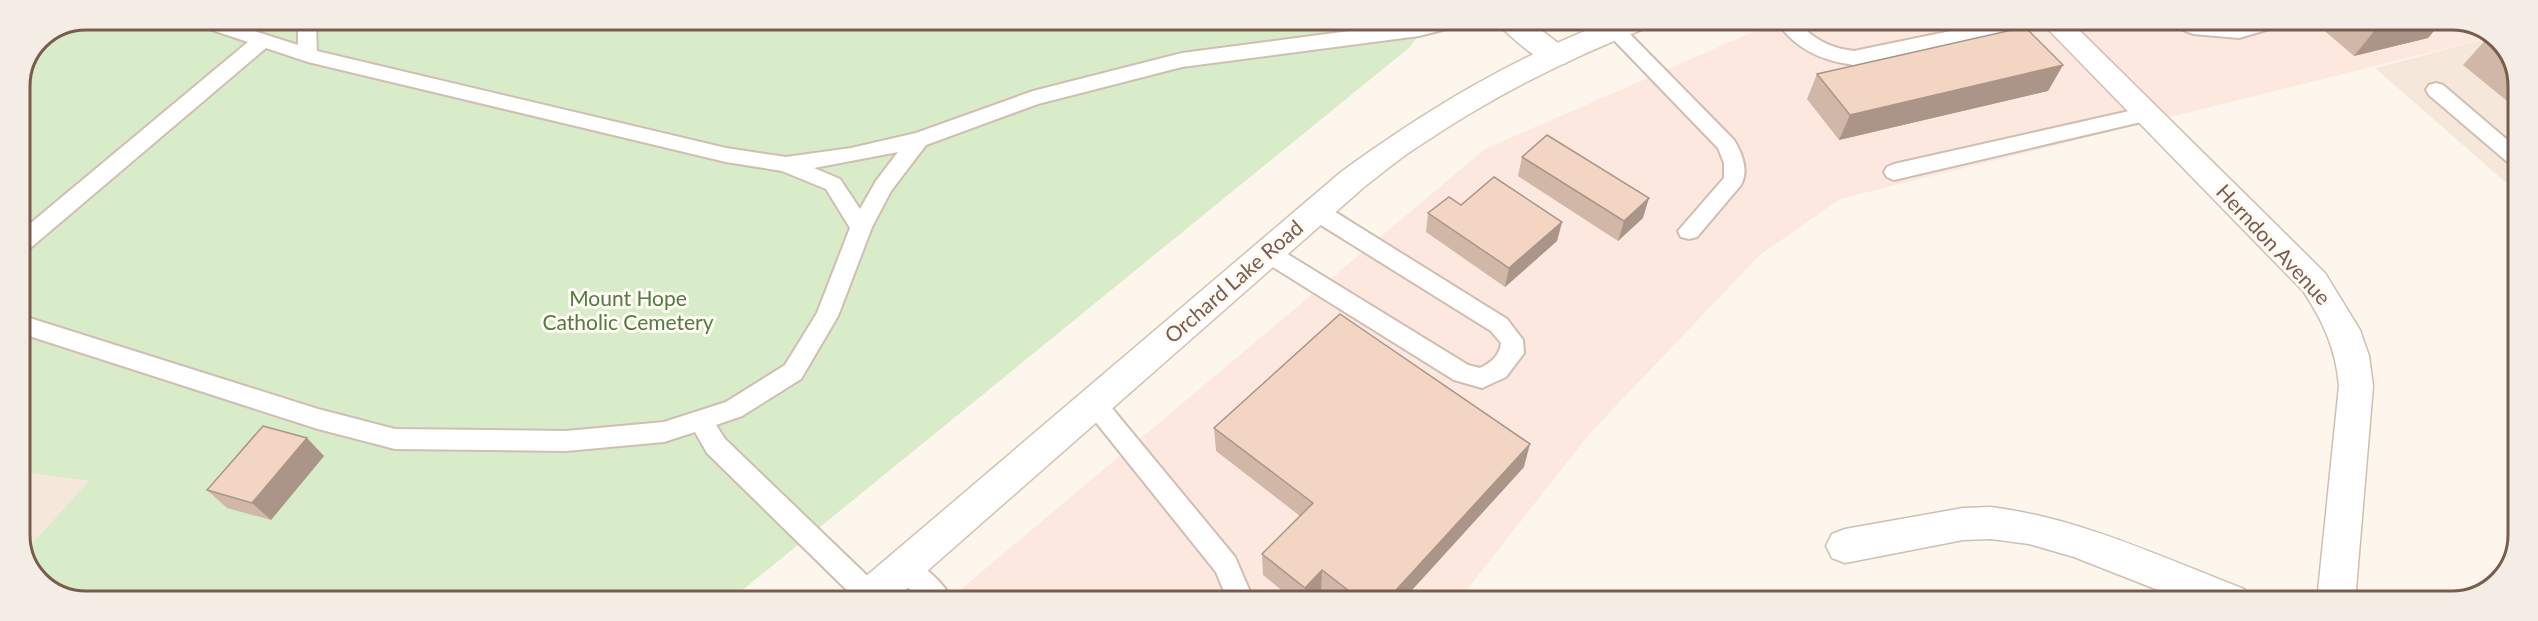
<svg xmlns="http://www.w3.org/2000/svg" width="2538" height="621" viewBox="0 0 2538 621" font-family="Lato,sans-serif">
<rect width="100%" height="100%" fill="#fdf6ec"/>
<g fill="#f5e8da">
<polygon points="2493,37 2518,81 2518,193 2375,68"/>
<polygon points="20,472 89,481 24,552 20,543"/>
</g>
<polygon fill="#fde8e0" points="1780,20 2465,21 2493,37 1840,199 1760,255 1591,432 1458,601 947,601 1485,149"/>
<polygon fill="#d8ecc9" points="86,20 1413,20 1416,23 1418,36 1410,47 729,601 73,600 36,579 24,552 89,481 20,472 20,86 39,39"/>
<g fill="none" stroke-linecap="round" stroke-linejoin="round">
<g stroke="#d1beb0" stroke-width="4">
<g id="service">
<path d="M192 20H220L298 45V26L301 20H319L316 26 317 51 726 148 786 157 851 148 916 133 1033 91 1182 53 1433 20H1468L1466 24 1419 36 1182 67 1038 104 926 145 891 191 872 227 838 316 801 379 742 416 716 425 725 439 880 588 884 596 882 601H858L707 453 695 432 664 442 566 451 395 449 318 429 20 333V315L318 409 395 429 566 431 664 422 726 402 785 365 817 313 850 228 826 189 782 171 726 162 308 62 266 48 28 250 20 252V232L248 42 194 24ZM898 152 876 181 860 209 840 179 814 168Z"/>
<path d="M1776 20H1796C1813 39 1829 48 1854 51L1999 21H2036L2034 25 2027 27 1854 65C1822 61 1794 49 1776 20Z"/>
<polygon points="2168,21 2239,26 2255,21 2285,21 2283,25 2239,38 2193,34 2170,25"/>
<path d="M1615 24 1622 26 1734 140C1742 153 1749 171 1741 185L1697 237 1689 239 1681 237 1678 231 1724 178V163L1718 148 1608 34 1605 30 1608 26Z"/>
<polygon points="2436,83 2443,85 2518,149 2518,167 2511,165 2429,95 2426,90 2429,85"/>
<polygon points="2147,107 2154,109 2157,114 2154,119 1894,180 1887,177 1884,172 1887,167 1894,164"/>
<path d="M1316 203 1324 205 1507 319 1523 340 1524 353 1506 377 1482 388 1454 380 1260 259 1257 253 1260 247 1268 245 1276 247 1468 365 1480 368C1491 363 1500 355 1501 343L1491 331 1308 217 1305 211 1308 205Z"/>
<polygon points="1094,393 1102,396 1235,557 1254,601 1228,601 1216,572 1086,410 1082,403 1086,396"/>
<path d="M904 555C921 562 945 584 953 601H922L895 575 891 567 895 559Z"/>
</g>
</g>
<g stroke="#d1beb0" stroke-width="3">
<g id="minor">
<path d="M2040 21H2070L2325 273 2360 330 2369 356 2373 386 2355 601H2317L2339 386C2336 349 2323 321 2303 291Z"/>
<path d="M1991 507C2079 518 2161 557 2244 589L2249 601H2186L2074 557 2029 544 1991 539 1963 540 1845 563 1832 558 1826 546 1832 534 1845 529 1963 508Z"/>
</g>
</g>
<g stroke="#d1beb0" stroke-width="3">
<path id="tertiary" d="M1495 20H1528L1566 49 1570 56 1566 63C1542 70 1518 41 1499 26Z"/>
</g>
<g stroke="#d6c0b0" stroke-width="3">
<path id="secondary" d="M1613 20H1655L1651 26C1571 57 1493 96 1422 144 1401 157 1382 173 1363 188L893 601H846L851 589 1341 172C1426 110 1514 57 1613 20Z"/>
</g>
<use href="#service" fill="#fff" fill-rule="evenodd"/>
<use href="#minor" fill="#fff" fill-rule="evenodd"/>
<use href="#tertiary" fill="#fff" fill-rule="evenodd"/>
<use href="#secondary" fill="#fff" fill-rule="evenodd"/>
</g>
<g fill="#d1b7a8">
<polygon points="2313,21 2442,21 2428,38 2354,56"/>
<polygon points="2490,35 2502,42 2518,81 2518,110 2463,65"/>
<polygon points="2063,65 2048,91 1839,140 1807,99 1817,74"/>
<polygon points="1522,157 1643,218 1618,241 1518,176"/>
<polygon points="1461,205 1562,222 1557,241 1505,287 1426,232 1428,213"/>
<polygon points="1214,428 1524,467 1402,601 1333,601 1321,591 1311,601 1295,601 1263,575 1262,554 1300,516 1216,451"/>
<polygon points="324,456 271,520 227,508 207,490"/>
</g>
<g fill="#aa9588">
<polygon points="2414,21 2442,21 2428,38 2354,56 2375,30"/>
<polygon points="2063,65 2048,91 1839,140 1850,115"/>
<polygon points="1649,198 1643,218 1618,241 1624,221"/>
<polygon points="1562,222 1557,241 1505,287 1509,268"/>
<polygon points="307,438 324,456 271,520 252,503"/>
<polygon points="1530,444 1524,467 1402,601 1386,601"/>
<polygon points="1322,570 1321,591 1311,601 1304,601 1305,588"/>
</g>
<g fill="#f3d5c3" stroke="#aa9588" stroke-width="1.5">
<polygon points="2364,21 2414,21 2375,30"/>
<polygon points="2025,27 2063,65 1850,115 1817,74"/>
<polygon points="1547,135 1649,198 1624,221 1522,157"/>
<polygon points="1494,177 1562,222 1509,268 1428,213 1449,197 1461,205"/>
<polygon points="1340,314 1530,444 1386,601 1362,601 1322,570 1305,588 1262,554 1313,503 1214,428"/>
<polygon points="263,426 307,438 252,503 207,490"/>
</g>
<g text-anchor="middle" stroke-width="6" stroke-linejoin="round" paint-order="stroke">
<g font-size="21" fill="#7a5c4d" stroke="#fffaf3">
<text transform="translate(2273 245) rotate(47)" y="7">Herndon Avenue</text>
<text transform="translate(1234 282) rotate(-41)" y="7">Orchard Lake Road</text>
</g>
<g font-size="21" fill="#537a41" stroke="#fffaf3">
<text x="628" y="306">Mount Hope<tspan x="628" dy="24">Catholic Cemetery</tspan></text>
</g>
</g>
<path d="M0 0H2538V621H0ZM86 30H2452A56 56 0 0 1 2508 86V535A56 56 0 0 1 2452 591H86A56 56 0 0 1 30 535V86A56 56 0 0 1 86 30Z" fill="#f4ede6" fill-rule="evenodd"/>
<path fill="none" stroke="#7a5c4d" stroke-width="3" d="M86 30H2452A56 56 0 0 1 2508 86V535A56 56 0 0 1 2452 591H86A56 56 0 0 1 30 535V86A56 56 0 0 1 86 30Z"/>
</svg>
